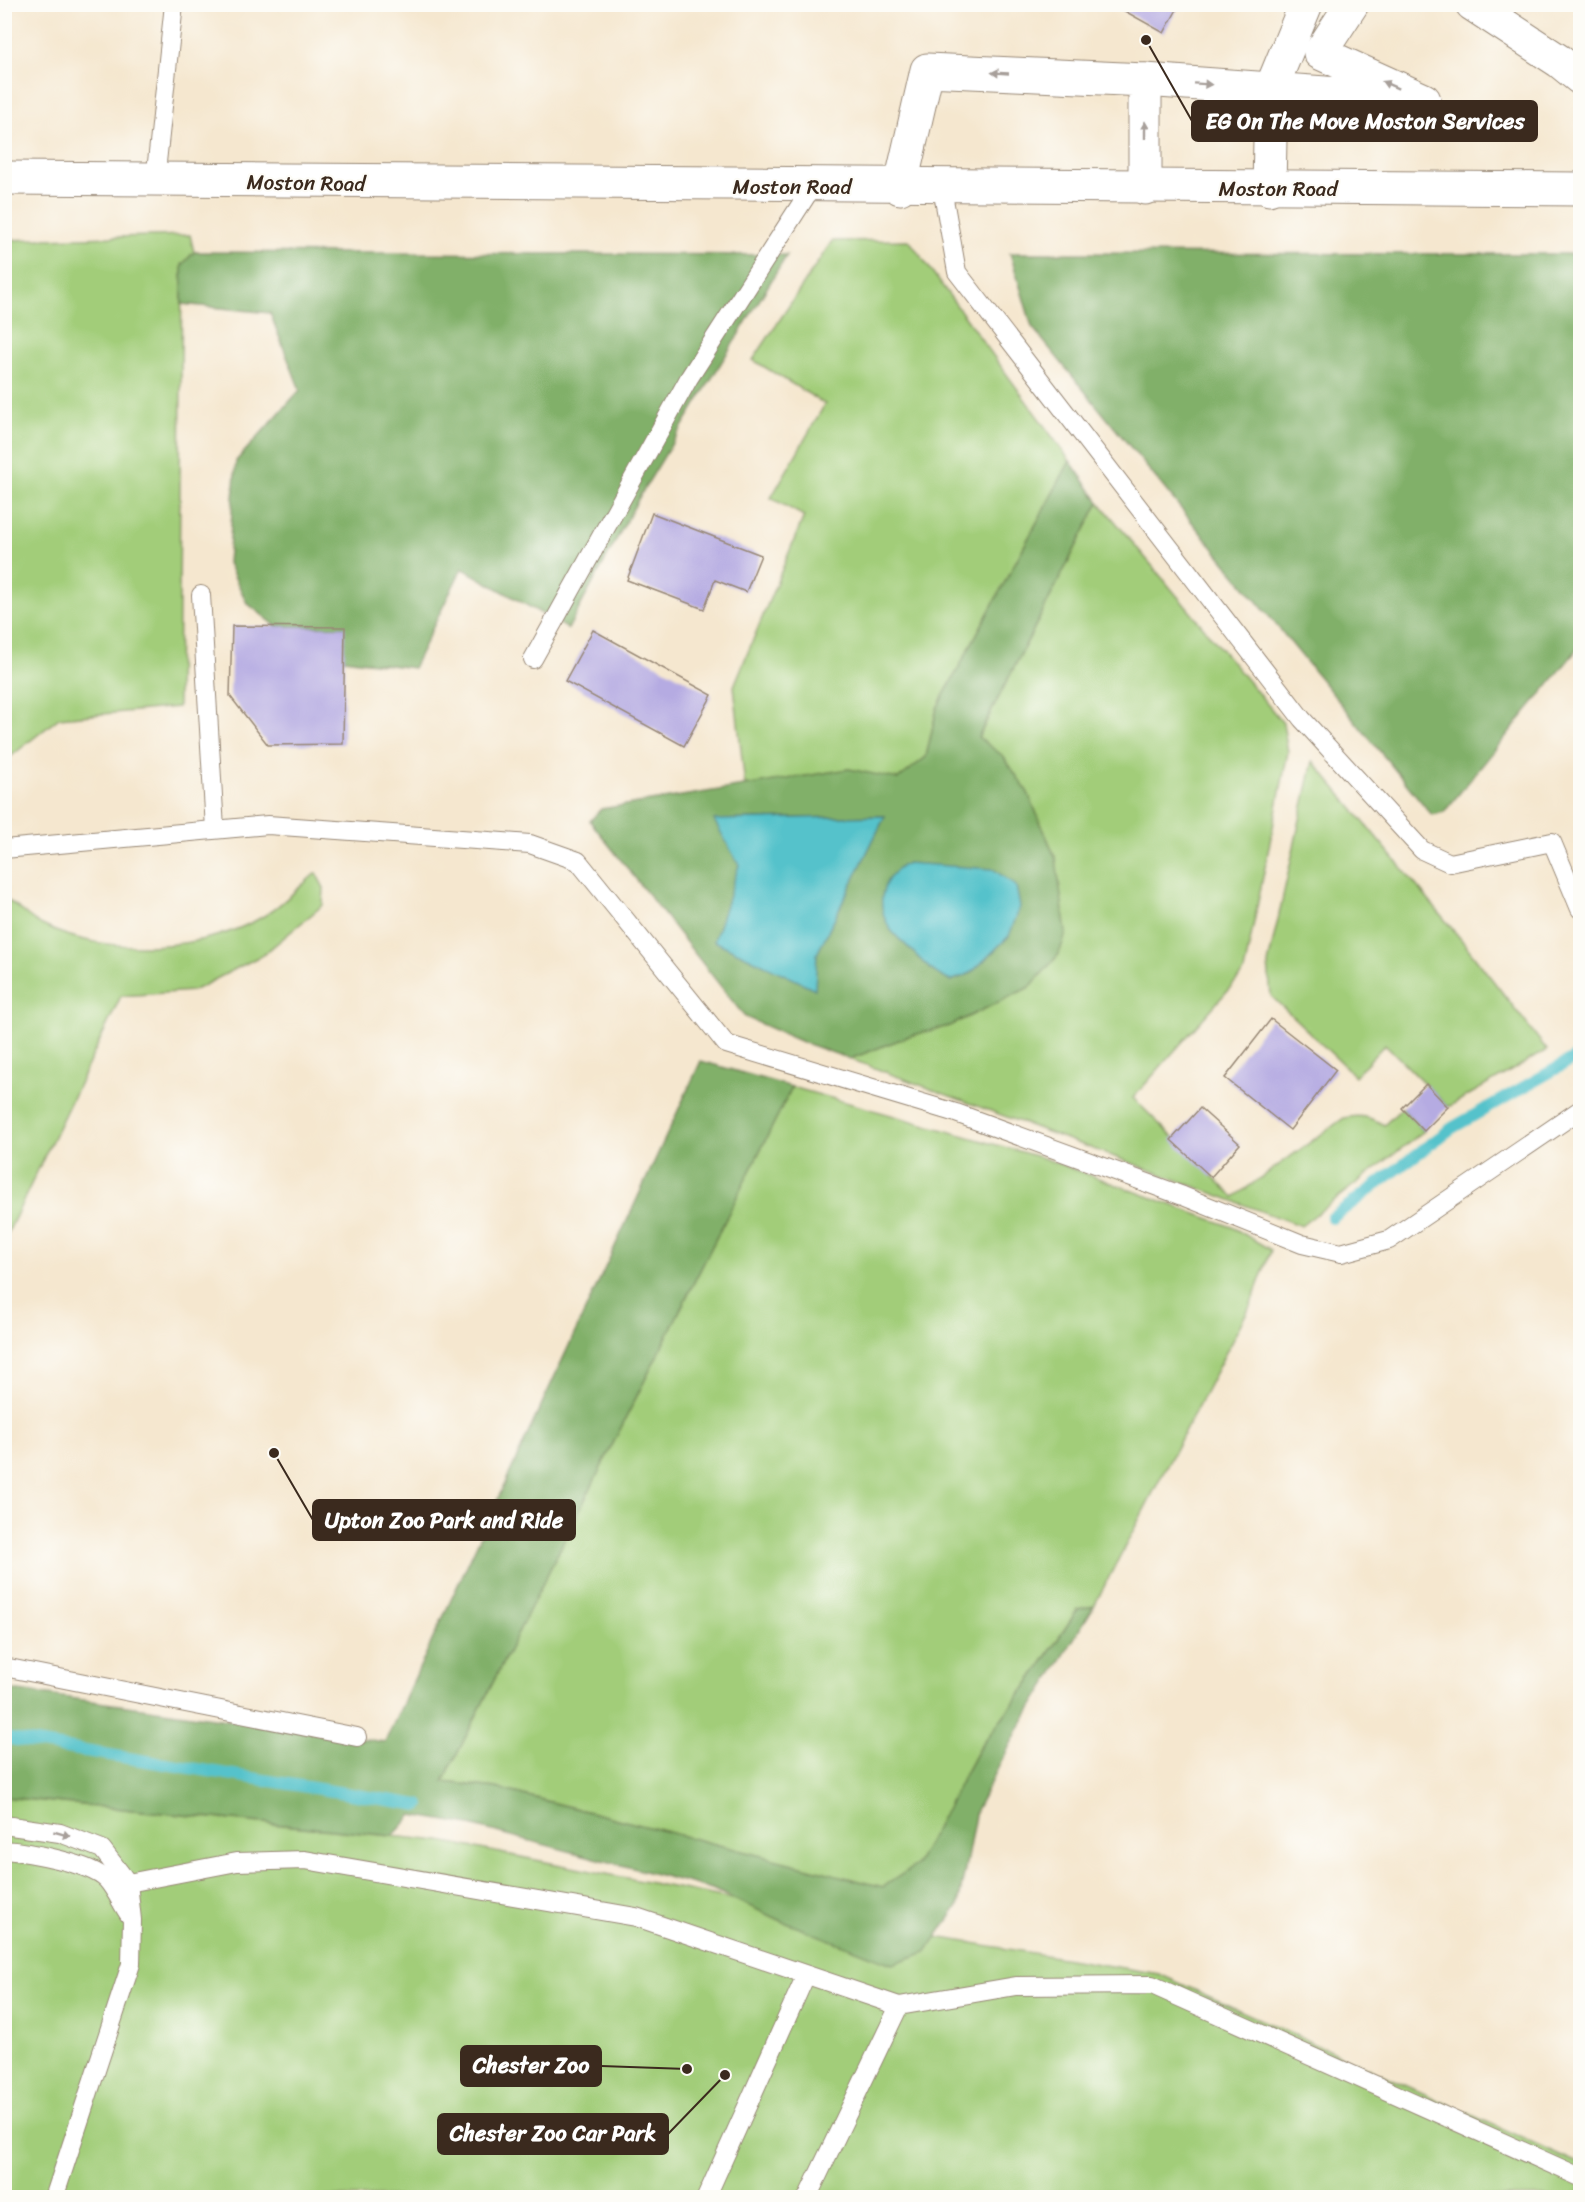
<svg xmlns="http://www.w3.org/2000/svg" width="1585" height="2202" viewBox="0 0 1585 2202" font-family="Sriracha,sans-serif">
<rect width="100%" height="100%" fill="#fdfcf7"/>
<filter id="ink" filterUnits="userSpaceOnUse"><feTurbulence type="fractalNoise" baseFrequency=".0167" numOctaves="2"/><feDisplacementMap in="SourceGraphic" scale="12" xChannelSelector="R" yChannelSelector="G"/><feConvolveMatrix kernelMatrix="1 2 1 2 8 2 1 2 1" color-interpolation-filters="sRGB"/></filter>
<filter id="wash" filterUnits="userSpaceOnUse"><feTurbulence type="fractalNoise" baseFrequency=".008" numOctaves="4" result="noise"/><feDisplacementMap in="SourceGraphic" scale="24" xChannelSelector="R" yChannelSelector="G"/><feGaussianBlur stdDeviation="1.35" result="paint"/><feColorMatrix in="noise" values="0 0 0 0 0 0 0 0 0 0 0 0 0 0 0 0 0 1.4 0 .05"/><feComposite in="paint" operator="in"/></filter>
<g filter="url(#wash)">
<rect width="100%" height="100%" fill="#f5e7cf"/>
<g fill="#a2cd79" stroke="#6e7c4c" stroke-width="1.5">
<polygon points="190,235 194,252 182,265 178,707 59,718 5,761 5,240"/>
<polygon points="909,240 1070,461 937,708 926,757 898,780 849,769 745,786 734,686 804,516 771,498 825,404 753,360 832,241"/>
<path d="M1099 502 1283 723 1288 752 1244 972 1133 1098 1234 1197 1344 1118C1360 1114 1370 1117 1384 1125L1402 1108 1424 1131 1301 1226 850 1059 909 1036 949 1026 1030 987 1059 954 1056 859 1027 791 1003 756 978 738Z"/>
<polygon points="1313,761 1460,938 1547,1050 1448,1107 1385,1044 1355,1076 1271,996 1268,964"/>
<path d="M316 873 324 888 323 905 264 954 193 991 121 996 5 1239V899C18 905 28 918 42 925 105 957 207 952 267 914 284 903 300 886 316 873Z"/>
<polygon points="792,1087 1043,1158 1232,1227 1271,1250 1250,1306 1094,1606 1078,1609 1033,1677 978,1750 916,1865 883,1887 496,1788 443,1782"/>
<polygon points="4,1797 440,1841 858,1924 1159,1974 1580,2164 1580,2197 5,2197"/>
</g>
<g fill="#81b069" stroke="#5e6d44" stroke-width="1.5" fill-rule="evenodd">
<polygon points="194,252 787,255 641,494 568,629 462,568 413,668 344,659 344,627 276,626 247,603 228,563 236,461 300,390 270,313 182,304 182,265"/>
<polygon points="1010,253 1580,254 1580,646 1444,812 1432,815 1032,327"/>
<path d="M1070 461 1099 502 978 737 1003 756 1027 791 1056 859 1066 933 1059 954 1030 987 949 1026 909 1036 850 1059 802 1042 745 1017 590 821 601 809 849 769 898 779 926 757 937 708ZM885 816 817 954 715 941 740 865 715 820ZM1009 936 971 973 951 981Z"/>
<polygon points="701,1061 792,1087 443,1782 496,1788 883,1887 916,1865 978,1750 1033,1677 1078,1609 1094,1606 1019,1728 976,1810 958,1906 926,1952 892,1964 784,1922 712,1889 470,1825 412,1815 393,1836 5,1797 5,1689 385,1742"/>
</g>
<g fill="#55c2cb" stroke="#487674" stroke-width="1.5">
<polygon points="885,816 817,954 815,989 714,941 739,865 714,820"/>
<path d="M907 863 993 869 1016 886 1020 907 1009 936 971 973 951 981C933 974 924 963 911 950 904 943 896 937 891 930 874 904 881 877 907 863Z"/>
</g>
<g fill="none" stroke-linecap="round" stroke-linejoin="round">
<g stroke="#55c2cb" stroke-width="12">
<polyline points="1332,1218 1452,1128 1580,1055"/>
<polyline points="4,1738 419,1805"/>
</g>
</g>
<g id="blocks">
<g fill="#b5abe2">
<polygon points="1112,4 1180,4 1164,33"/>
<polygon points="652,513 761,555 746,592 715,580 704,609 627,580"/>
<polygon points="232,626 345,627 343,744 268,745 230,696"/>
<polygon points="593,630 712,695 684,746 565,681"/>
<polygon points="1271,1019 1336,1070 1290,1130 1225,1078"/>
<polygon points="1426,1084 1448,1107 1424,1131 1402,1108"/>
<polygon points="1200,1108 1240,1144 1211,1177 1171,1140"/>
</g>
</g>
</g>
<g filter="url(#ink)">
<use href="#blocks" fill-opacity="0" stroke="#988876" stroke-width="1.5"/>
<g fill="none" stroke-linecap="round" stroke-linejoin="round">
<g stroke="#988876" stroke-width="20">
<g id="lane">
<polyline points="155,181 174,4"/>
<polyline points="942,188 957,272 1302,719 1422,850 1450,863 1552,842 1580,909"/>
<polyline points="201,595 215,829"/>
<polyline points="533,659 689,378 812,187"/>
<polyline points="4,849 268,825 530,844 578,861 726,1044 956,1113 1183,1196 1302,1244 1341,1253 1389,1240 1580,1110"/>
<polyline points="4,1667 357,1737"/>
<polyline points="4,1825 60,1833 102,1849 128,1883 132,1920 131,1964 54,2198"/>
<path d="M4 1850C29 1852 90 1863 107 1880 116 1890 122 1905 130 1916"/>
<polyline points="128,1883 237,1862 305,1860 636,1917 899,2006 1016,1986 1152,1985 1580,2177"/>
<polyline points="706,2198 806,1975"/>
<polyline points="807,2198 899,2006"/>
</g>
</g>
<g stroke="#988876" stroke-width="35">
<g id="street">
<polyline points="1145,80 1424,100 1320,53 1352,4"/>
<polyline points="900,188 927,70 1145,80 1145,188"/>
<polyline points="1269,189 1271,89 1306,4"/>
</g>
</g>
<g stroke="#988876" stroke-width="35">
<g id="highway">
<polyline points="1472,4 1559,61 1580,78"/>
<path d="M4 178C530 186 1055 189 1580 189"/>
</g>
</g>
<use href="#lane" stroke="#fff" stroke-width="18"/>
<use href="#street" stroke="#fff" stroke-width="33"/>
<use href="#highway" stroke="#fff" stroke-width="33"/>
</g>
<defs><path id="oneway-solid" d="M-6-.8H1V-3.2L6.5 0L1 3.2V.8H-6Z" transform="scale(1.5)"/></defs>
<g fill="#a79f9a">
<use href="#oneway-solid" transform="translate(1000 73) rotate(-177)"/>
<use href="#oneway-solid" transform="translate(1203 84) rotate(4)"/>
<use href="#oneway-solid" transform="translate(1390 85) rotate(-156)"/>
<use href="#oneway-solid" transform="translate(1145 130) rotate(-90)"/>
<use href="#oneway-solid" transform="translate(62 1834) rotate(16)"/>
</g>
</g>
<g text-anchor="middle" stroke-width="4.5" stroke-linejoin="round" paint-order="stroke">
<g font-size="21" fill="#3b2a1e" stroke="#fdfcf7">
<text transform="translate(306 183) rotate(1)" y="7">Moston Road</text>
<text x="792" y="194">Moston Road</text>
<text x="1278" y="196">Moston Road</text>
</g>
</g>
<path fill="none" stroke="#3b2a1e" stroke-width="2" d="M1146 40L1192 121M274 1453L313 1520M687 2069L601 2066M725 2075L668 2134"/>
<g fill="#3b2a1e" stroke="#fdfcf7" stroke-width="2">
<circle cx="1146" cy="40" r="6"/>
<circle cx="274" cy="1453" r="6"/>
<circle cx="687" cy="2069" r="6"/>
<circle cx="725" cy="2075" r="6"/>
</g>
<g fill="#3b2a1e" stroke="#3b2a1e" stroke-width="2">
<rect x="1192" y="101" width="345" height="40" rx="6"/>
<rect x="313" y="1500" width="262" height="40" rx="6"/>
<rect x="461" y="2046" width="140" height="40" rx="6"/>
<rect x="438" y="2114" width="230" height="40" rx="6"/>
</g>
<g font-size="22" text-anchor="middle" font-weight="bold" fill="#fff">
<text x="1365" y="129">EG On The Move Moston Services</text>
<text x="444" y="1528">Upton Zoo Park and Ride</text>
<text x="531" y="2073">Chester Zoo</text>
<text x="553" y="2141">Chester Zoo Car Park</text>
</g>
<rect width="1585" height="2202" fill="none" stroke="#fdfcf7" stroke-width="24"/>
</svg>
